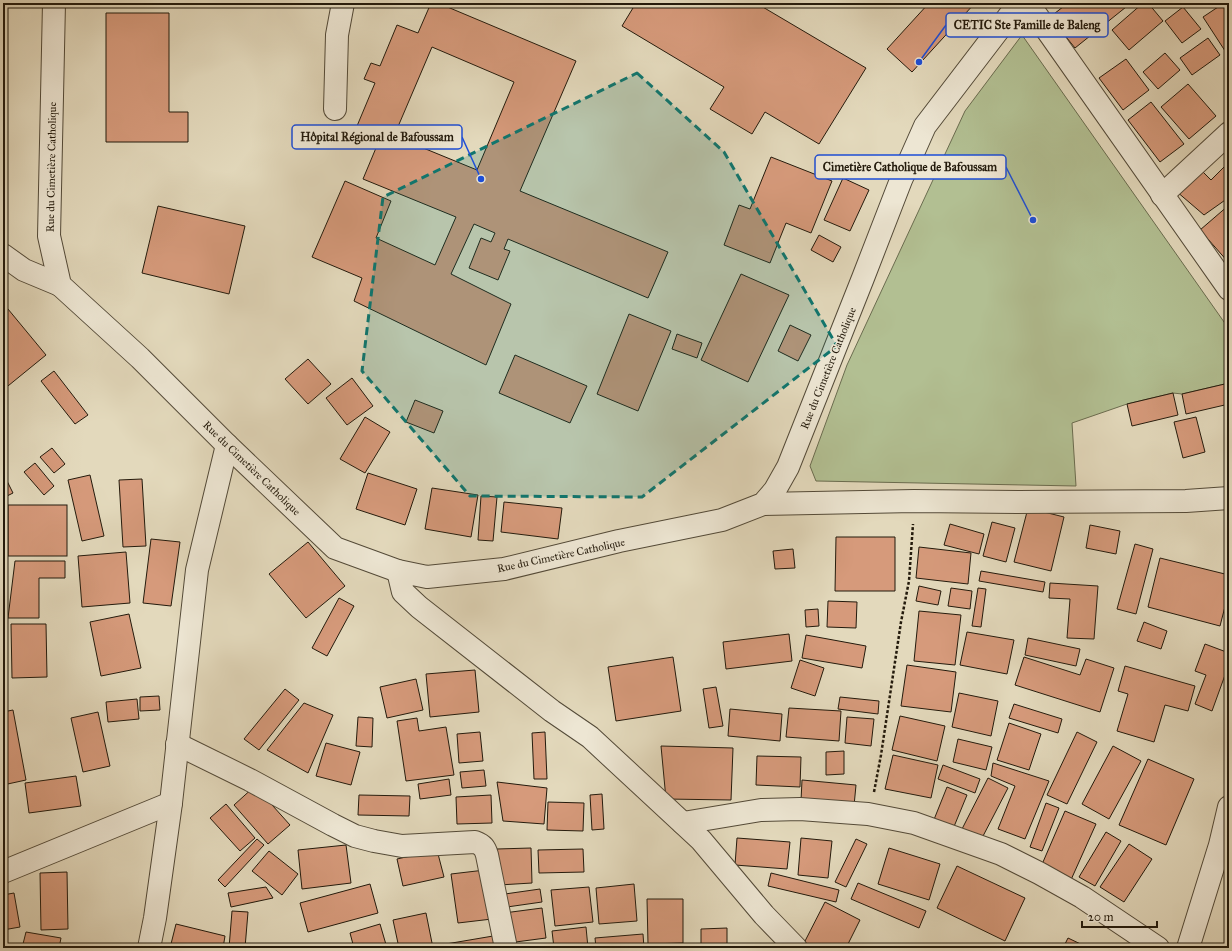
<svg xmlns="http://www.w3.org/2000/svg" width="1232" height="951" viewBox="0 0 1232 951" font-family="'IM FELL Great Primer',serif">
<rect width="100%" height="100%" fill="#e3d9bc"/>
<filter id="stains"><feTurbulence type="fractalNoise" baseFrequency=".005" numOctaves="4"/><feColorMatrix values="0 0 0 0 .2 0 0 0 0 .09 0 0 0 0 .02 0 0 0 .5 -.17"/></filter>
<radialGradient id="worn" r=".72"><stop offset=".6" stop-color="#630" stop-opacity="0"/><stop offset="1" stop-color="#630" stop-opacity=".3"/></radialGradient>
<polygon fill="#b2bf92" stroke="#6a6c4f" points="1022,35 1229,329 1229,383 1182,394 1173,393 1127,404 1072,423 1076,486 816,481 810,466 847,365 965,111"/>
<g fill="#d69a7b" stroke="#231a0c" fill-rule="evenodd">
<path d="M431 3H438L576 61 520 191 668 252 648 298 508 239 504 249 510 251 498 280 469 268 481 238 491 242 495 233 474 224 451 274 511 304 486 365 354 301 362 278 312 257 345 181 391 201 376 238 435 265 456 217 363 179 381 136 357 126 375 83 364 79 371 63 380 66 397 25 418 33ZM432 47 514 82 477 170 394 136Z"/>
<polygon points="636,3 756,3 866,68 819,144 765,112 752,134 710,109 724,87 622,26"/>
<polygon points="929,3 975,3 912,72 887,49"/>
<polygon points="1068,3 1131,3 1075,48 1050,17"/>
<polygon points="1143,3 1148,3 1163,21 1129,50 1112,30"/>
<polygon points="1224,3 1229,3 1229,57 1203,17"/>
<polygon points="1183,7 1201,29 1182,43 1165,21"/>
<polygon points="106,13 169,13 169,112 188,112 188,142 106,142"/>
<polygon points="1208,38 1220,55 1192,75 1180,58"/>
<polygon points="1165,53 1180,70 1158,89 1143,72"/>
<polygon points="1126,59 1149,90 1123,110 1099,78"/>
<polygon points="1188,84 1216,116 1189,139 1161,107"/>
<polygon points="1151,102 1184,144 1160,162 1128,120"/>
<polygon points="771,157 832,181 811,233 786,223 770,263 724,245 739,205 750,209"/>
<polygon points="1229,162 1229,189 1224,194 1228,198 1204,215 1176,191 1197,166 1211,180"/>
<polygon points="843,178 869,190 850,231 824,220"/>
<polygon points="1229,205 1229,263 1200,230"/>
<polygon points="158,206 245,226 229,294 142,273"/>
<polygon points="819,235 841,247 833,262 811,250"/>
<polygon points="741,274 789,295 748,382 701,360"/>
<polygon points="3,303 46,355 3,390"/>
<polygon points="629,314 671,331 638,411 597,394"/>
<polygon points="790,325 811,335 798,361 778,351"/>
<polygon points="677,334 702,343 697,358 672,349"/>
<polygon points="515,355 587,386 570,423 499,393"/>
<polygon points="308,359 331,384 308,404 285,379"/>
<polygon points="54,371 88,415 75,424 41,381"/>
<polygon points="352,378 373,406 347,425 326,398"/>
<polygon points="1229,383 1229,404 1186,414 1182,394"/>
<polygon points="1173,393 1178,415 1132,426 1127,404"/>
<polygon points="415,400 443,411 434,433 406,422"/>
<polygon points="365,417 390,432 365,473 340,459"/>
<polygon points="1196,417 1205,452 1183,458 1174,422"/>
<polygon points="52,448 65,464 54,473 40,457"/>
<polygon points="35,463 54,486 44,495 24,472"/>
<polygon points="368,473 417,489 405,525 356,509"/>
<polygon points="90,475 104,536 82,541 68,480"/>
<polygon points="5,477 13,493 3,498 3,478"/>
<polygon points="142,479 146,546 123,547 119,480"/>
<polygon points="432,488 478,495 471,537 425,529"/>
<polygon points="481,496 497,497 493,541 478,540"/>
<polygon points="504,502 562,508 558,539 501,532"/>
<rect x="8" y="505" width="59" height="51"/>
<polygon points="1028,508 1064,517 1051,571 1014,562"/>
<polygon points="992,522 1015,528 1006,562 983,556"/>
<polygon points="950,524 984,534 979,554 944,545"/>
<polygon points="1090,525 1120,531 1116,554 1086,548"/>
<polygon points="836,537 895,537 895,591 835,591"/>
<polygon points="151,539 180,542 171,606 143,603"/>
<polygon points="308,542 345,586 306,618 269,574"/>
<polygon points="1135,544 1153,549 1136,614 1117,609"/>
<polygon points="919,547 971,553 968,584 916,578"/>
<polygon points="793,549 795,568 775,569 773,551"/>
<polygon points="126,552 130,603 82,607 78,556"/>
<polygon points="1160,558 1229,575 1229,591 1220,626 1148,607"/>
<polygon points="15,561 65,561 65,578 39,578 39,618 8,618"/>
<polygon points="981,571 1045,582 1043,592 979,581"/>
<polygon points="1050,583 1098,586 1094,639 1067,638 1070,599 1049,598"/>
<polygon points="919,586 941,591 938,605 916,601"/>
<polygon points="951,588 972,591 970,609 948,606"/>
<polygon points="978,588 986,589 981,627 972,626"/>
<polygon points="339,598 354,606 327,656 312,648"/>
<polygon points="828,601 857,602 856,628 827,627"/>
<polygon points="818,609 819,626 806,627 805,610"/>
<polygon points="919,611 961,615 955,665 914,661"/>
<polygon points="129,614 141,668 101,676 90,622"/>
<polygon points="1144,622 1167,631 1161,649 1137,641"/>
<polygon points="11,624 46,624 47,677 12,678"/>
<polygon points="967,632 1014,640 1007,674 960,665"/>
<polygon points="789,634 792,661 726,669 723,642"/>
<polygon points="806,635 866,646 862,668 802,658"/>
<polygon points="1028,638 1080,649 1076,666 1025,655"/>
<polygon points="1205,644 1229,653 1229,664 1212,711 1195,704 1206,675 1195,671"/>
<polygon points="673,657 681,711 616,721 608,667"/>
<polygon points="1024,657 1080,675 1086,659 1114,668 1100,712 1015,685"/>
<polygon points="800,660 824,668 815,696 791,688"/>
<polygon points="907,665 956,672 951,712 901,706"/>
<polygon points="1125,666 1195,686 1188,711 1165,705 1154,742 1117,731 1128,694 1118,691"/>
<polygon points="475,670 479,712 430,717 426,674"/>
<polygon points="416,679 423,710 387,718 380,687"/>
<polygon points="716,687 723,726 709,728 703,689"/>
<polygon points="285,689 299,700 259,750 244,739"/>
<polygon points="959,693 998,701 991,736 952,727"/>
<polygon points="159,696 160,710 140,711 140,697"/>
<polygon points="840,697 879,701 878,714 838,709"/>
<polygon points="137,699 139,719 108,722 106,702"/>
<polygon points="304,703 333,715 308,773 267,750"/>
<polygon points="1014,704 1062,719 1058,733 1009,718"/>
<polygon points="789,708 841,711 839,741 786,737"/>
<polygon points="730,709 782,714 780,741 728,736"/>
<polygon points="13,710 26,780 3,785 3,712"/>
<polygon points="98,712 110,766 83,772 71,718"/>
<polygon points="900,716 945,726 937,761 892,750"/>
<polygon points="358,717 373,718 372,747 356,746"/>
<polygon points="847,717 874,719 871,746 845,743"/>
<polygon points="417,718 419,731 446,727 454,775 406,781 397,721"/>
<polygon points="1009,723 1041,734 1029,770 997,760"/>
<polygon points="480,732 483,761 459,763 457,734"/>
<polygon points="545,732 547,779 534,779 532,733"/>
<polygon points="1077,732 1097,742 1067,804 1047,795"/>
<polygon points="958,739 992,747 986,770 953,762"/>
<polygon points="326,743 360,752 351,785 316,776"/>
<polygon points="661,746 733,748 731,800 666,799"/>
<polygon points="1113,746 1141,761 1109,819 1082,804"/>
<polygon points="844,751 844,774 826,775 826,752"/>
<polygon points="893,755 938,765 931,798 885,789"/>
<polygon points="757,756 801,757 800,787 756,785"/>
<polygon points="1148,759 1194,779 1166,845 1119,825"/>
<polygon points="993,763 1049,781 1025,839 998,829 1015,786 991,776"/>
<polygon points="943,765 980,779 975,793 938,779"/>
<polygon points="484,770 486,786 462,788 460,772"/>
<polygon points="76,776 81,806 29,813 25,783"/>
<polygon points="988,778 1008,788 982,838 962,829"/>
<polygon points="449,779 451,795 420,799 418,784"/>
<polygon points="802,780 856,785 854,806 801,801"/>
<polygon points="497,782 547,788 544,824 503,821"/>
<polygon points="255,786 290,825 268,844 234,805"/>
<polygon points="947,787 967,795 953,829 933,822"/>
<polygon points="602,794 604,829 592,830 590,795"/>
<polygon points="359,795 410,796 409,816 358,815"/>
<polygon points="491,795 492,823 457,824 456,797"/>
<polygon points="548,802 584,803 583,831 547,830"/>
<polygon points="1046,803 1059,808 1042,851 1030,847"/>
<polygon points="226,804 255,838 240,851 210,818"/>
<polygon points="1065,811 1096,824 1070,882 1040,869"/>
<polygon points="1106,832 1121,841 1095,886 1079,877"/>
<polygon points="737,838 790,842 787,869 735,865"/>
<polygon points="801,838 832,841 828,878 798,875"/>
<polygon points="257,839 264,845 225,887 218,880"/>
<polygon points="856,839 867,844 846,887 835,882"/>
<polygon points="1129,844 1152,859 1124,902 1100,887"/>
<polygon points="346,845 351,883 302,889 298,850"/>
<polygon points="531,848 532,883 499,885 497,849"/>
<polygon points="889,848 940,864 929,900 878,884"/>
<polygon points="583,849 584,872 539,873 538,850"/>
<polygon points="437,850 444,877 403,886 397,859"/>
<polygon points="269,851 298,874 282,895 252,871"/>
<polygon points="957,866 1025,898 1005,941 937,908"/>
<polygon points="485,870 492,919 458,923 451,874"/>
<polygon points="67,872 68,929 41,930 40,873"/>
<polygon points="771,873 839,890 836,902 768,886"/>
<polygon points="858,883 926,911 919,928 851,899"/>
<polygon points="370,884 378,913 308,932 300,903"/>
<polygon points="634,884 637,921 599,924 596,888"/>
<polygon points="266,887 273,898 231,907 228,893"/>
<polygon points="589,887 593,922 555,926 551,890"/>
<polygon points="540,889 542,902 500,908 498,895"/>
<polygon points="1225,892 1229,892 1229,935"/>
<polygon points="14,893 20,927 3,930 3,895"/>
<polygon points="647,899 683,899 683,943 648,944"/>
<polygon points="825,902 860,920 846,948 809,948 803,945"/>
<polygon points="542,908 546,938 508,943 504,913"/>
<polygon points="232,911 248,912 245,948 229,948"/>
<polygon points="426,913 433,948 399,948 393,920"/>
<polygon points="176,924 225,936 223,948 170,948"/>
<polygon points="380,924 387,948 354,948 350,933"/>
<polygon points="586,927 588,948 554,948 552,931"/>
<polygon points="727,928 727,945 701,946 701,929"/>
<polygon points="26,932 61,938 59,948 22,948"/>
<polygon points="643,934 644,948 596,948 595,938"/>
<polygon points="499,935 501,948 446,948 446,944"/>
<polygon points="1068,938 1089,948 1063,948"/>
</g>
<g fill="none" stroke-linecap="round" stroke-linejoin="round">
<g stroke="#534a38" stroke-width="24">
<g id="minor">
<polyline points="54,3 49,236 60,285 140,358 227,445 335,548 398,571 427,577 504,569 619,541 722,520 763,504 775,490 788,467 863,278 901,180 925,126 1019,3"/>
<polyline points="1028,3 1229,289"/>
<polyline points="335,109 337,35 343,3"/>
<polyline points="1162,195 1229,133"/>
<polyline points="3,255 24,270 60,285"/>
<polyline points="763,504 914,501 1018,502 1186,501 1229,498"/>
<polyline points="398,571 403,592 419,607 552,711 590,737 701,840 764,915 796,948"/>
<path d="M177 744 250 780 333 825 355 836 374 841 402 846 475 842C483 845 485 848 487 855L506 948"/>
<polyline points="683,823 761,810 800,809 868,814 914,823 1001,854 1039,873 1082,897 1158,948"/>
<polyline points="3,872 171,803"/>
<polyline points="149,948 155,918 171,803 197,570 227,445"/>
<polyline points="1188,948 1220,845 1229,807"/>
</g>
</g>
<polyline stroke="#231a0c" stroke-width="2.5" stroke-dasharray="3 2" stroke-linecap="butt" points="874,792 881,755 901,622 909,581 913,524"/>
<use href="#minor" stroke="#ede6d3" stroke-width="22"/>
</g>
<path fill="#0f766e" fill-opacity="0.2" stroke="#0f766e" stroke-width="3" stroke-dasharray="8 5" stroke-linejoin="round" d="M637 73 724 152 837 346 642 497 470 496 362 371 383 197Z"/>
<g text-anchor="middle" stroke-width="3" stroke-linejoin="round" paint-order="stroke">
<g font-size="11" fill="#231a0c" stroke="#ede6d3">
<text transform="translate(51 167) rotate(-89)" y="4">Rue du Cimetière Catholique</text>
<text transform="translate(828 368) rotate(-68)" y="4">Rue du Cimetière Catholique</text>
<text transform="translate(252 468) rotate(44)" y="4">Rue du Cimetière Catholique</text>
<text transform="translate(561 555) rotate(-12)" y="4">Rue du Cimetière Catholique</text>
</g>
</g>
<path fill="none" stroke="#1d4ed8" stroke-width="1.5" d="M919 62L946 25M481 179L462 137M1033 220L1006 167"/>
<g fill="#1d4ed8" stroke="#ede6d3" stroke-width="1.5">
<circle cx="919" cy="62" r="4"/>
<circle cx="481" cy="179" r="4"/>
<circle cx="1033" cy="220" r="4"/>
</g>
<g fill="#ede6d3" stroke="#1d4ed8" stroke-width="1.5">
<rect x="946" y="13" width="162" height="24" rx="4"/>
<rect x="292" y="125" width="170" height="24" rx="4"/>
<rect x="815" y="155" width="191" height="24" rx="4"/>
</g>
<g font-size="12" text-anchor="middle" font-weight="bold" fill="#231a0c">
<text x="1027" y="29">CETIC Ste Famille de Baleng</text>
<text x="377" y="141">Hôpital Régional de Bafoussam</text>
<text x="910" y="171">Cimetière Catholique de Bafoussam</text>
</g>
<rect width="1232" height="951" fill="none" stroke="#e3d9bc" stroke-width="16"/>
<rect x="4" y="4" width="1224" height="943" fill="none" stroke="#231a0c" stroke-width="2"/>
<rect x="8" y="8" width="1216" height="935" fill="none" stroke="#231a0c"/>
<path d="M1082 921v6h75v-6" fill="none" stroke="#231a0c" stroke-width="2"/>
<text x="1088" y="921" font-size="12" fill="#231a0c" stroke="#ede6d3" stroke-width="3" paint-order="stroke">20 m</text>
<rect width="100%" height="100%" filter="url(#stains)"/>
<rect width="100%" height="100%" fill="url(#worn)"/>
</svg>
